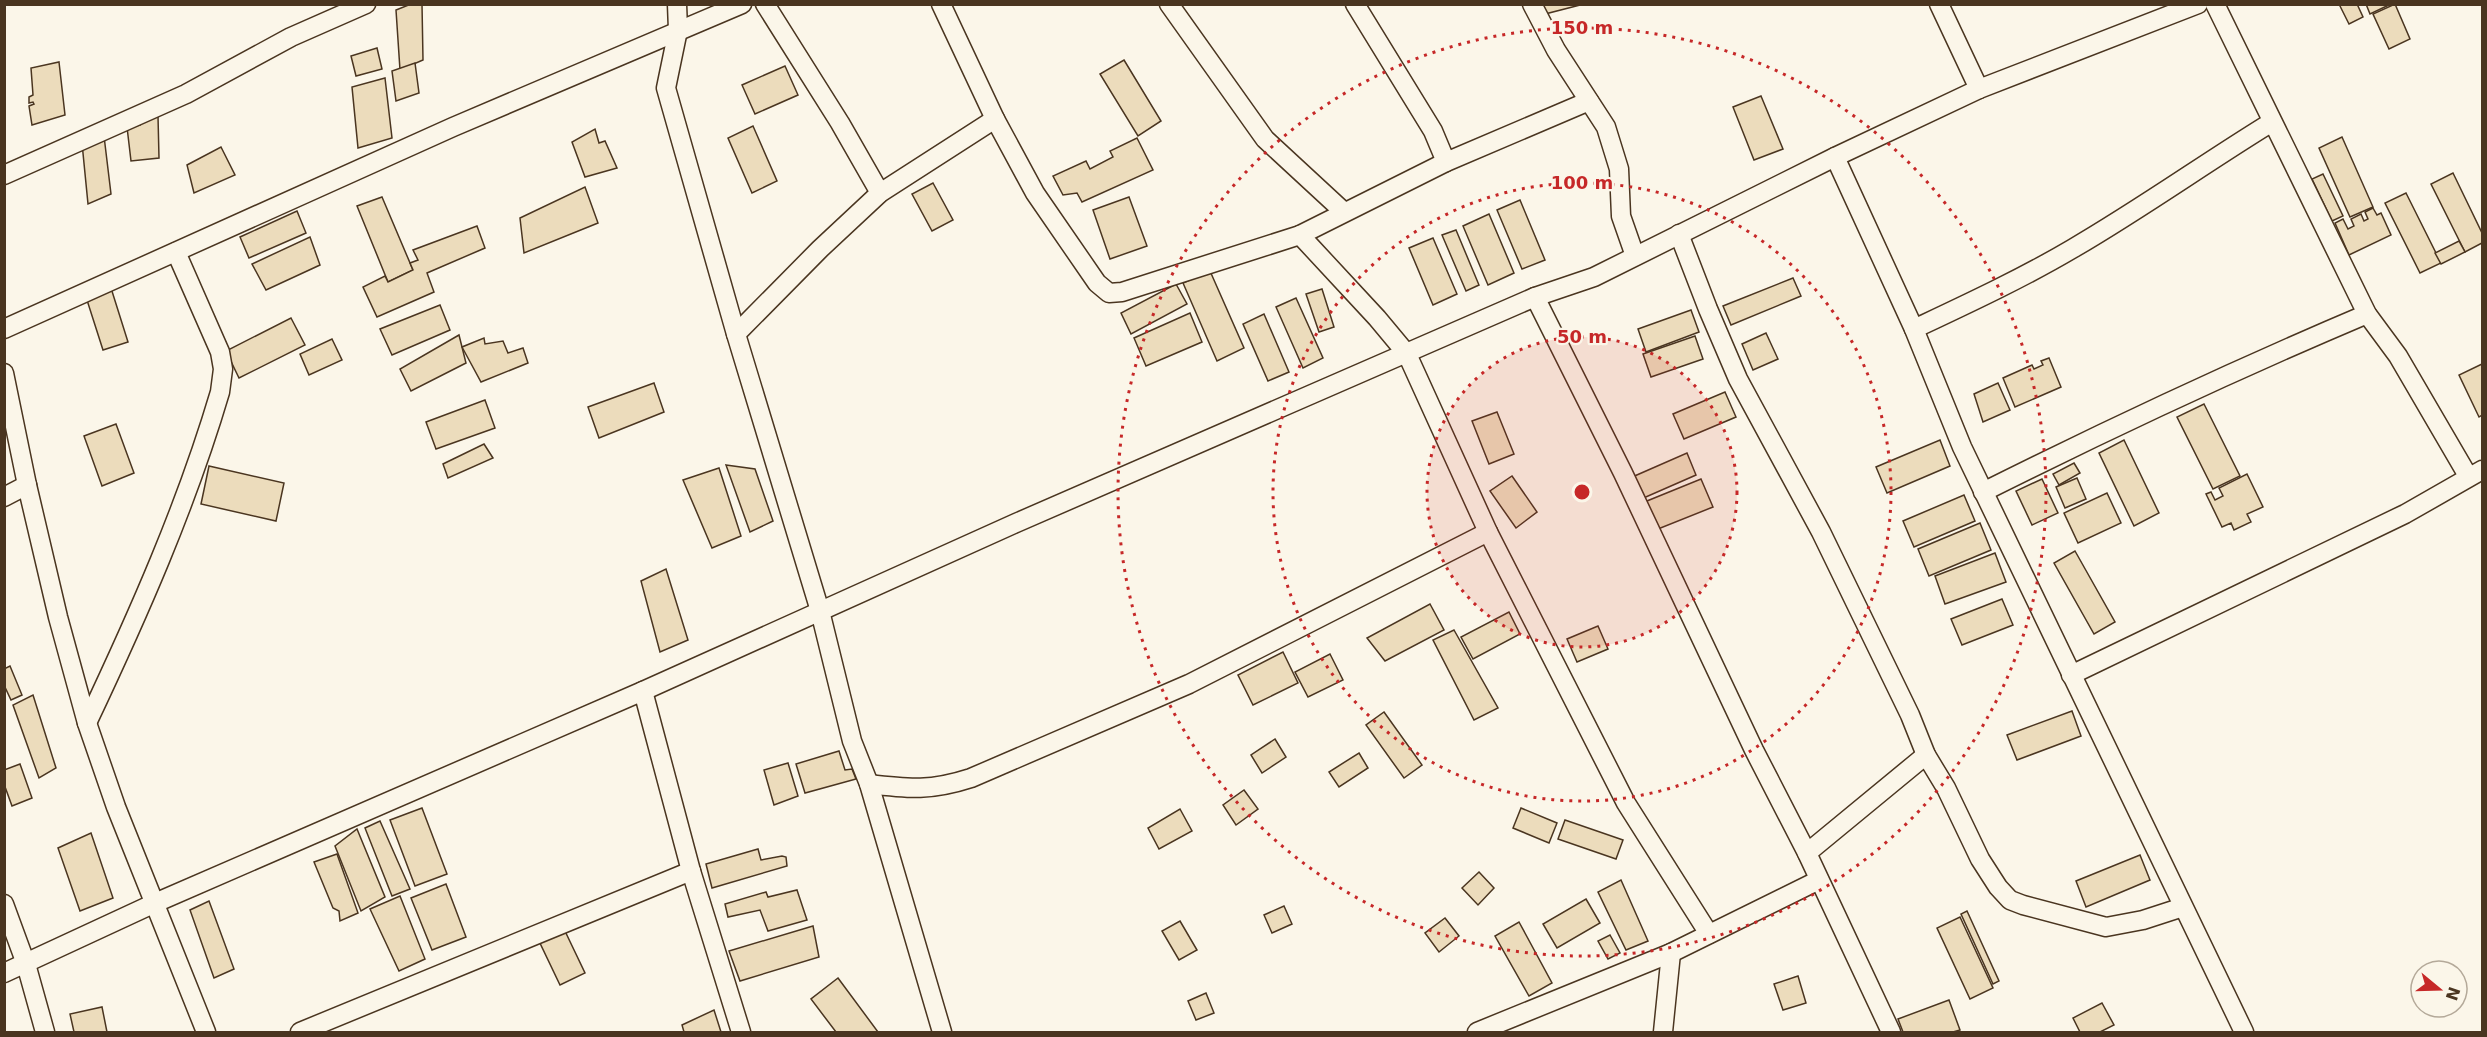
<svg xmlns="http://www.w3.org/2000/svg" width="2487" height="1037" viewBox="0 0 2487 1037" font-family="'DejaVu Sans',sans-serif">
<rect width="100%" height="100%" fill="#fbf6e9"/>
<g fill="#ecdcbc" stroke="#4a3520" stroke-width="1.5">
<polygon points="411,4 422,4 423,60 400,70 396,10"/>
<polygon points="1543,4 1584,4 1545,14"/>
<polygon points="2339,4 2357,4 2363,17 2349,24"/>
<polygon points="2366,4 2391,4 2370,14"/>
<polygon points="2395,4 2410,39 2389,49 2373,14"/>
<polygon points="377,48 382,69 356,76 351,56"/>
<polygon points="1124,60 1161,121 1138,136 1100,74"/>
<polygon points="59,62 65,115 32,125 29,106 34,104 33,102 29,103 29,97 33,95 31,68"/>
<polygon points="415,63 419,93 396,101 392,71"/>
<polygon points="785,66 798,95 755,114 742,85"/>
<polygon points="385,78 392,138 358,148 352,87"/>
<polygon points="1761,96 1783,149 1754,160 1733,107"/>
<polygon points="158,116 159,158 131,161 127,127 140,125 139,118"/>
<polygon points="753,126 777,181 752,193 728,138"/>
<polygon points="595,129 599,143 605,141 617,168 585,177 572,142"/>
<polygon points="104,136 111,194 88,204 82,143"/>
<polygon points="2342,137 2373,207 2350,217 2319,148"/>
<polygon points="1137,138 1153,170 1082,202 1077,193 1063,195 1053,176 1086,161 1090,169 1113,157 1110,151"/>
<polygon points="221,147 235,175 194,193 187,165"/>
<polygon points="2453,173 2482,233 2482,243 2465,252 2431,184"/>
<polygon points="2323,174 2343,216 2332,221 2312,179"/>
<polygon points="933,183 953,220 932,231 912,194"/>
<polygon points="585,187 598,223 524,253 520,218"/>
<polygon points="2406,193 2441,263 2420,273 2385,203"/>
<polygon points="382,197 413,270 388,282 357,206"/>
<polygon points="1129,197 1147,246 1110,259 1093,210"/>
<polygon points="1520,200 1545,260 1522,269 1497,210"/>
<polygon points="2373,208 2377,215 2381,213 2391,235 2349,255 2335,223 2343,219 2348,229 2354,226 2351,219 2361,214 2364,221 2368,219 2365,212"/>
<polygon points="297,211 306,233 249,258 240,237"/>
<polygon points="1489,214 1514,273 1488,285 1463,226"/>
<polygon points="477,226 485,248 427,273 434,292 377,317 363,287 385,276 388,282 413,270 410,263 418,260 413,250"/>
<polygon points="1456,230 1479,285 1466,291 1442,235"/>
<polygon points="310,237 320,265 266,290 252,264"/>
<polygon points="1433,238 1457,294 1433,305 1409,248"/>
<polygon points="2459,241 2465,252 2441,264 2435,253"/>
<polygon points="1210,271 1244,348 1217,361 1183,283"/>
<polygon points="1793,278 1801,296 1731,325 1723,306"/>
<polygon points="1176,284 1187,304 1131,334 1121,313"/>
<polygon points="111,288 128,342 103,350 86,297"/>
<polygon points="1322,289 1334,327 1319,332 1306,294"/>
<polygon points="1296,298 1323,358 1303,368 1276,307"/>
<polygon points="440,305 450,330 392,355 380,329"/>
<polygon points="1691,310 1699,332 1646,352 1638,329"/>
<polygon points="1190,313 1202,342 1146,366 1134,338"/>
<polygon points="1264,314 1289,372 1268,381 1243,324"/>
<polygon points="291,318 305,345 239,378 226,351"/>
<polygon points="1766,333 1778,359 1753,370 1742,344"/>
<polygon points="459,335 466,363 411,391 400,369"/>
<polygon points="1695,336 1703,359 1651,377 1643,354"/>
<polygon points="484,338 485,344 503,341 508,353 523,348 528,363 481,382 462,347"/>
<polygon points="332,339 342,360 309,375 300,354"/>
<polygon points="2049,358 2061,387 2015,407 2003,378 2032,365 2034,369 2043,365 2041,361"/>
<polygon points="2482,364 2482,415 2479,417 2459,375"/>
<polygon points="654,383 664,412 599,438 588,407"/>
<polygon points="1998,383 2010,410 1983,422 1974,394"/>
<polygon points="1725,392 1736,417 1684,439 1673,414"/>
<polygon points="485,400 495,428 436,449 426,422"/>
<polygon points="2204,404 2240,476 2213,489 2177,417"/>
<polygon points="1497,412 1514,454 1489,464 1472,421"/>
<polygon points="116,424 134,473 102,486 84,436"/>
<polygon points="1940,440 1950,466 1887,493 1876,467"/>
<polygon points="2124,440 2159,513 2134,526 2099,453"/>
<polygon points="484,444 493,458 448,478 443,464"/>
<polygon points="1687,453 1696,475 1639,500 1630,478"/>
<polygon points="2074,463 2080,473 2059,485 2053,474"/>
<polygon points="726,465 755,469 773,521 750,532"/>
<polygon points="209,466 284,483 276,521 201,504"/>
<polygon points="719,468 741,536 712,548 683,480"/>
<polygon points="2247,474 2263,507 2247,514 2251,522 2234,530 2231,523 2222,527 2206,494 2211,492 2215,500 2223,496 2219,488"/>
<polygon points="1512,476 1537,512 1516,528 1490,491"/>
<polygon points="2077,478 2086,499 2065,508 2056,487"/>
<polygon points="1701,479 1713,507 1653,531 1642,503"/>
<polygon points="2042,479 2058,513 2032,525 2016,491"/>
<polygon points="2107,493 2121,523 2078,543 2064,513"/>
<polygon points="1964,495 1975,521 1914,547 1903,521"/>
<polygon points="1980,523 1991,550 1929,576 1918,549"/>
<polygon points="2075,551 2115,622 2094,634 2054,563"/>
<polygon points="1995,553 2006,582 1945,604 1935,576"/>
<polygon points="666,569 688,640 660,652 641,581"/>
<polygon points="2002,599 2013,625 1962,645 1951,619"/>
<polygon points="1430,604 1444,630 1385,661 1367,638"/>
<polygon points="1509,612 1520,634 1473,659 1461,637"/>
<polygon points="1598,626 1608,649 1577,662 1567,639"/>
<polygon points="1454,630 1498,708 1474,720 1433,640"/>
<polygon points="1283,652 1298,683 1253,705 1238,675"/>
<polygon points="1330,654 1343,680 1308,697 1295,672"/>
<polygon points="10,666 22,695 11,700 4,685 4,669"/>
<polygon points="33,695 56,768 39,778 13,705"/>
<polygon points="2072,711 2081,736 2017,760 2007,735"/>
<polygon points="1384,712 1422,765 1404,778 1366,725"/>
<polygon points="1275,739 1286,757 1262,773 1251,755"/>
<polygon points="839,751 845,770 852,769 856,779 805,793 796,764"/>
<polygon points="1359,753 1368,768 1339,787 1329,772"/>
<polygon points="788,763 798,796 774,805 764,770"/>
<polygon points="20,764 32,798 12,806 4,784 4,770"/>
<polygon points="1244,790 1258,809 1236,825 1223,805"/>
<polygon points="422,808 447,874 415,886 390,820"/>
<polygon points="1521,808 1557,823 1549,843 1513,828"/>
<polygon points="1180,809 1192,831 1159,849 1148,828"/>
<polygon points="1565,820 1623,840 1616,859 1558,839"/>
<polygon points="380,821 410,889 392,896 365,828"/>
<polygon points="357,829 385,897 361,911 335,846"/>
<polygon points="91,833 113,898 80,911 58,848"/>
<polygon points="758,849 761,860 782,856 786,857 787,866 712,888 706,864"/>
<polygon points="337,854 358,913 340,921 339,911 333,908 314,862"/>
<polygon points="2140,855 2150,880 2086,907 2076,881"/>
<polygon points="1479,872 1494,888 1478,905 1462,888"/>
<polygon points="1621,880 1648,941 1626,950 1598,892"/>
<polygon points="446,884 466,937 432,950 411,898"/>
<polygon points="797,890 807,920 768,931 760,910 728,917 725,904 766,892 768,897"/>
<polygon points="400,896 425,959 399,971 370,909"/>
<polygon points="1586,899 1600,923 1557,948 1543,924"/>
<polygon points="209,901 234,969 214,978 190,910"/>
<polygon points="1284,906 1292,924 1272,933 1264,915"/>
<polygon points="1967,911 1999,981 1993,984 1961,914"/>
<polygon points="1960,917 1993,988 1970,999 1937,928"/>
<polygon points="1445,918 1459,936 1439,952 1425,933"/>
<polygon points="1180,921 1197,950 1179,960 1162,931"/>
<polygon points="1519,922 1552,983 1529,996 1495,936"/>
<polygon points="813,926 819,957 740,981 729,951"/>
<polygon points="564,929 585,973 560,985 539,941"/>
<polygon points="1610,935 1620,953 1608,959 1598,941"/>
<polygon points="1798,976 1806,1003 1783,1010 1774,984"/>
<polygon points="838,978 878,1032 836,1032 811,999"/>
<polygon points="1206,993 1214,1013 1196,1020 1188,1001"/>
<polygon points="1949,1000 1960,1030 1953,1032 1903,1032 1898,1019"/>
<polygon points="2102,1003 2114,1025 2100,1032 2080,1032 2073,1018"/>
<polygon points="102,1007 107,1032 74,1032 70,1014"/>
<polygon points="714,1010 721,1032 684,1032 682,1025"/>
</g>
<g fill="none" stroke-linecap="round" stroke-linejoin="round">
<g stroke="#4a3520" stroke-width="21">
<g id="minor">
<polyline points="677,4 678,30 666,88 736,334 820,611 852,741 869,784 942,1032"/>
<polyline points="765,4 840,123 880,193"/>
<polyline points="941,4 995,119 1035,193 1097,283 1109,293 1122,292 1300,235 1446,162 1589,101"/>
<polyline points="1169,4 1265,139 1344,212"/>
<polyline points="1355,4 1433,131 1446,162"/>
<polyline points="1532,4 1556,50 1606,127 1619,169 1621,216 1635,256"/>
<polyline points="1939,4 1979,89"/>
<polyline points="2215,4 2367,314 2398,356 2468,476"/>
<polyline points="1835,157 1914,329 1962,447 2244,1032"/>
<polyline points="4,175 186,94 291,37 366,4"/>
<polyline points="1679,234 1708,309 1738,379 1821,532 1910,715 1926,755 1946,788 1980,859 1998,887 2010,900 2023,905 2106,927 2143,920 2183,907"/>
<polyline points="1300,235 1377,318 1407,354 1488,532 1626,803 1709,934"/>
<polyline points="1535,297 1623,473 1754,750 1807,853 1891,1032"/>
<polyline points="4,329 453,127 742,4"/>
<path d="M1914 329C1967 304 2021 279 2072 249 2141 209 2205 163 2272 122"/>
<polyline points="736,334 820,249 880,193 995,119"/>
<polyline points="4,373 27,485 58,617 87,723 116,807 206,1032"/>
<path d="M1983 492C2109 429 2237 369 2367 314"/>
<polyline points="4,497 27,485"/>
<polyline points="2071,675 2405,514 2482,470"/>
<polyline points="643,691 691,871 741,1032"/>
<path d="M87 723C138 615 186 507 220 392L223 369 220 352 176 252"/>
<path d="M869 784C910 789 931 791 971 778L1189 684 1488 532"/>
<polyline points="1807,853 1926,755"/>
<polyline points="4,904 26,964 45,1032"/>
<polyline points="4,973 155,903 643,691 1016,523 1535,297 1594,277 1835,157 1979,89 2198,4"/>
<polyline points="300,1032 691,871"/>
<polyline points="1477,1032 1671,953 1819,880"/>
<polyline points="1663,1032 1671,953"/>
</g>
</g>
<use href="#minor" stroke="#fbf6e9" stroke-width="18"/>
</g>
<circle cx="1582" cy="492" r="155" fill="#c62828" fill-opacity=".12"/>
<g fill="none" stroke="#c62828" stroke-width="3" stroke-dasharray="3 6">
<circle cx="1582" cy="492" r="155"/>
<circle cx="1582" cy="492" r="309"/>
<circle cx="1582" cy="492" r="464"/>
</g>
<circle cx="1582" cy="492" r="9" fill="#c62828" stroke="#fbf6e9" stroke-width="3"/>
<g font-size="18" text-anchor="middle" font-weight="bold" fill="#c62828" stroke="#fbf6e9" stroke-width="4.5" stroke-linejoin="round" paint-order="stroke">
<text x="1582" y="34">150 m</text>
<text x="1582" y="189">100 m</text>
<text x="1582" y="343">50 m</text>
</g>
<rect width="2487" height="1037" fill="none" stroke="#4a3520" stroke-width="12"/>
<g transform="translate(2439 989) rotate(109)"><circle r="28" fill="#fbf6e9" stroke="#b4a999" stroke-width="1.5"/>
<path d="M0-4.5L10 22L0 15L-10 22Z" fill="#c62828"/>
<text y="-9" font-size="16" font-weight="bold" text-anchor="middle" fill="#4a3520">N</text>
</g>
</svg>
